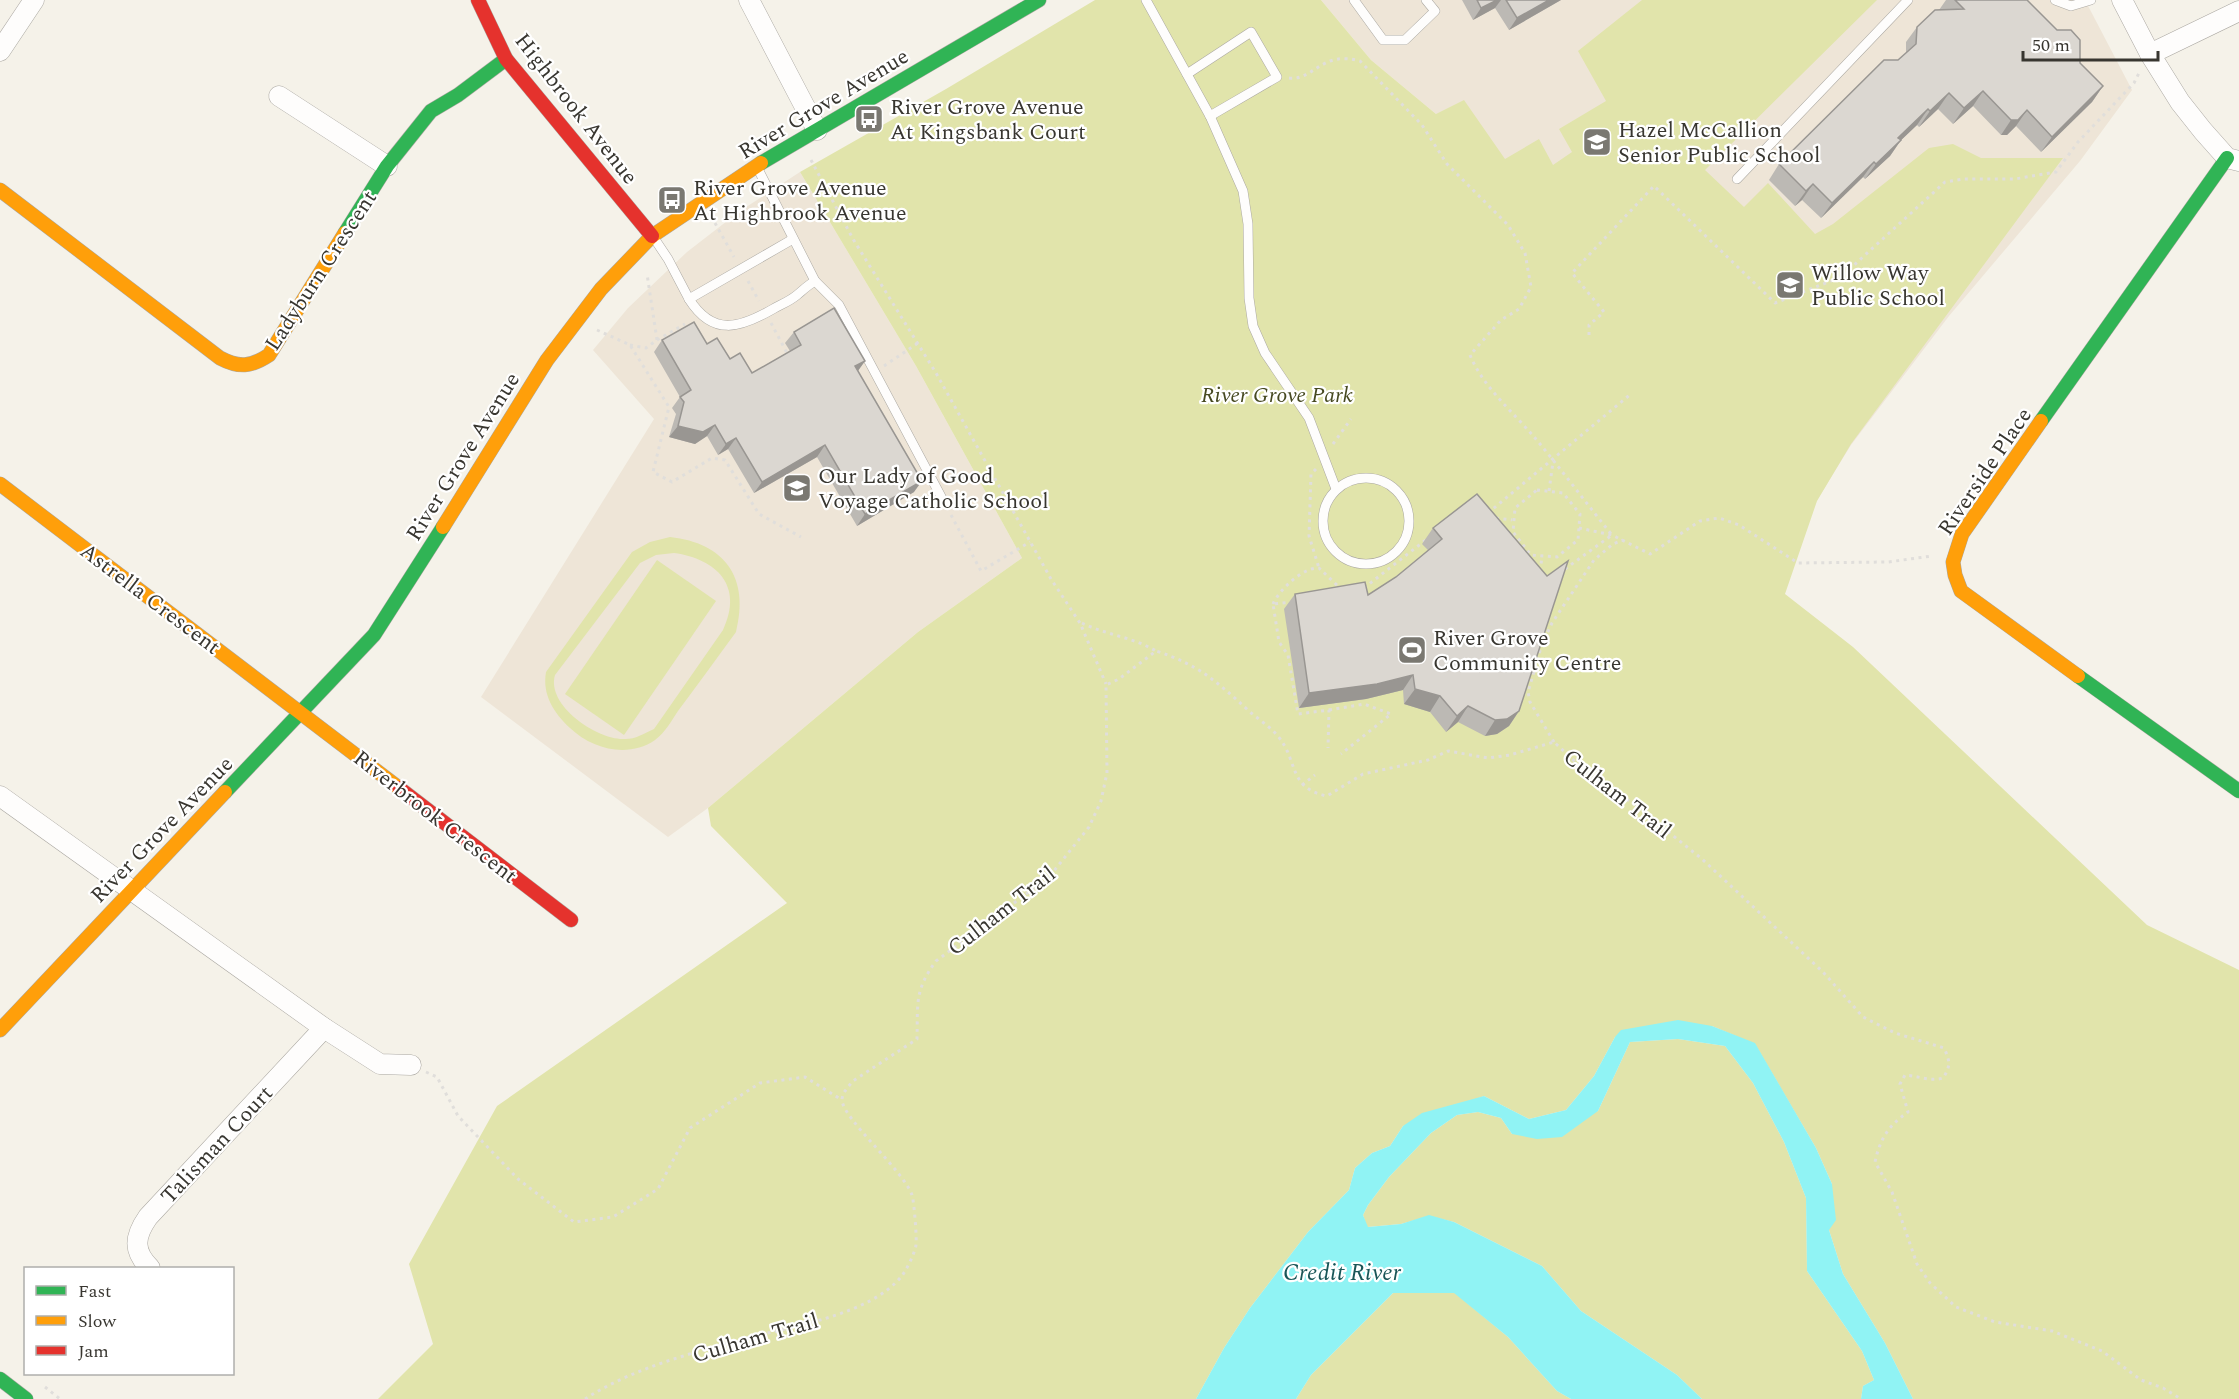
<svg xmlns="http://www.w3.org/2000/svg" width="2239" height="1399" viewBox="0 0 2239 1399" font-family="Spectral,serif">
<rect width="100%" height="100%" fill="#f5f2e9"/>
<g fill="#eee5d7">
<polygon points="1321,0 2085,0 2132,90 2080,161 1949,316 1851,445 1817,500 1436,114 1371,60"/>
<polygon points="800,172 916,366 1022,558 918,632 708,808 668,837 481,697 654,419 593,350 628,308 687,252 740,211"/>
</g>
<g fill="#e1e4ab" fill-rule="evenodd">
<polygon points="1095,0 1321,0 1371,60 1436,114 1464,100 1505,159 1539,139 1553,165 1572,152 1559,129 1606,101 1578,51 1642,0 1877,0 1705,170 1744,207 1768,183 1815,234 1833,224 1929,148 1953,144 1981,158 2063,158 1851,444 1817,501 1785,594 1853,647 2147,925 2239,970 2239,1399 1913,1399 1885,1343 1843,1274 1829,1230 1832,1184 1816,1148 1755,1044 1712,1026 1615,1037 1594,1076 1566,1110 1529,1119 1484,1096 1403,1126 1390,1146 1372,1153 1355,1168 1349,1190 1308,1232 1250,1308 1224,1348 1196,1399 378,1399 433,1344 409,1264 497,1106 787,903 711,826 708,808 918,632 1022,558 916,366 800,172 946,89"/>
<path d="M670 537C725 543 750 578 736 632 717 658 698 684 678 711 672 720 665 733 655 740 629 758 593 750 570 728 554 713 542 695 546 672L632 552 650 542ZM674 553C717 559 744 586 723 630L654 729C643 734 634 740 623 739 596 739 546 705 555 675L640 563 656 555Z"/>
<polygon points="657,560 716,601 624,735 565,694"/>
<polygon points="1678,1039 1725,1046 1753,1083 1784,1142 1806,1198 1807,1271 1862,1351 1874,1380 1863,1386 1861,1399 1702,1399 1677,1375 1581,1311 1542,1266 1454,1222 1429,1216 1401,1224 1367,1227 1363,1215 1368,1205 1389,1177 1431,1133 1457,1115 1478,1112 1501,1118 1512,1134 1598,1111 1630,1042"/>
<polygon points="1393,1293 1455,1293 1508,1337 1557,1391 1571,1399 1296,1399 1311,1375"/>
</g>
<polygon fill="#90f3f4" points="1678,1020 1712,1026 1755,1043 1816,1148 1832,1184 1836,1220 1829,1230 1843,1274 1885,1343 1913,1399 1861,1399 1863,1386 1874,1380 1862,1351 1807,1271 1806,1198 1784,1142 1753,1083 1725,1046 1678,1039 1630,1042 1598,1111 1562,1137 1537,1139 1512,1134 1501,1118 1478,1112 1457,1115 1431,1133 1389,1177 1368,1205 1363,1215 1368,1227 1401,1224 1429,1215 1454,1222 1542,1266 1581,1311 1677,1375 1702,1399 1571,1399 1557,1391 1508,1337 1454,1293 1393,1293 1311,1375 1296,1399 1196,1399 1224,1348 1250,1308 1308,1232 1349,1190 1355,1168 1372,1153 1390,1146 1403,1126 1422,1113 1484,1096 1529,1119 1566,1110 1594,1076 1615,1037 1621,1030"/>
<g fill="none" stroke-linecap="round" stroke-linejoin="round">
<g stroke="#aba8a2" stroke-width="10">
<g id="lane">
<polyline points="1146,0 1210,116 1243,191 1248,224 1249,298 1253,326 1265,353 1309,418 1336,489"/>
<polyline points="1354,0 1383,40 1405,40 1435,11 1426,0"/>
<polyline points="2055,0 2071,6 2091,0"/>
<polyline points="1187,74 1251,32 1277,77 1210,116"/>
<polyline points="758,169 815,281 839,305 945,504"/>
<polyline points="1737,179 1908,0"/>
<polyline points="654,238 668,259 689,299 793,239"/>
<path d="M689 299C713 337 740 328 773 309 780 305 790 301 797 295 803 290 808 285 815 281"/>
<circle cx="1366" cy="521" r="43"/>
</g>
</g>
<g stroke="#aba8a2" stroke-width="21">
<g id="street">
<polyline points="749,0 817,130"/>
<polyline points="2122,0 2150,54 2180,102 2203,131 2227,158 2239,161"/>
<polyline points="0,51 34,0"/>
<polyline points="2150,54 2239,11"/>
<polyline points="279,96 387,166"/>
<polyline points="0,796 324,1028 380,1064 411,1065"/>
<path d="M150 1268C133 1251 134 1237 148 1217L324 1028"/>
</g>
</g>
<g stroke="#aba8a2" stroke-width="15">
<g id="fast">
<polyline points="761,163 1039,0"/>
<polyline points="345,233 387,166 431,111 458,95 506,59"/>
<polyline points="2041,421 2227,158"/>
<polyline points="2078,676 2239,791"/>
<polyline points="225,792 374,635 443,527"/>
<polyline points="0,1379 26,1399"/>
</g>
</g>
<g stroke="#aba8a2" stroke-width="15">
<g id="slow">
<path d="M0 190 220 358C239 368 251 367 269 355L345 233"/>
<polyline points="2041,421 1962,534 1953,562 1955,575 1961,591 2078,676"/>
<polyline points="0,484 399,788"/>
<polyline points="443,527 547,360 601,289 652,236 761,163"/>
<polyline points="0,1030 225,792"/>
</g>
</g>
<g stroke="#aba8a2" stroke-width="15">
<g id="jam">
<polyline points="478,0 506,59 652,236"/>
<polyline points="399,788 571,920"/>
</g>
</g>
<g stroke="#e0dedb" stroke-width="3" stroke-dasharray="3 4.5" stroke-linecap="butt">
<path d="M1289 78C1314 81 1321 50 1360 61L1422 125 1447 164 1508 225 1525 253 1531 287 1519 309 1501 320 1470 355C1483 387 1513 412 1535 438 1561 469 1586 503 1612 535"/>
<polyline points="811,160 853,239 936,373 1051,579 1080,623 1106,684"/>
<polyline points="715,223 734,257"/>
<polyline points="748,281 759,301"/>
<polyline points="771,323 787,353"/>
<polyline points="597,330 630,345 669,407 653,472 672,482 712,458 725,460 759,514 801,537"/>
<polyline points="1589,335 1589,325 1604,312 1572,273 1654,186 1775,303 1841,277 1945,182 1964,179 2015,179 2056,172 2078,142 2134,83 2140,71"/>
<polyline points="657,340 685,324"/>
<polyline points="630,345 646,348 657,340 647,274"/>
<polyline points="884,366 918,343"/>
<polyline points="1333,444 1351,419"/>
<polyline points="1316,469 1311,474 1309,536 1319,568"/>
<polygon points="1537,490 1563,493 1580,514 1578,540 1557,557 1531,555 1513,532 1515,508"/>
<polyline points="1549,491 1553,462"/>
<polyline points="1488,513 1632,393"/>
<polyline points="951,515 981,571 1030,542"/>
<polyline points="1496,518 1512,520"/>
<polyline points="1579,528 1612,535 1650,554 1700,521 1719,518 1739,525 1798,563 1888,562 1932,556"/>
<polyline points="1565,569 1612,535"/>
<polyline points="1540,571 1542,557"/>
<polyline points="1364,588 1427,539"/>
<polyline points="1293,602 1273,604 1279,642 1288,655 1298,714 1329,710 1328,748"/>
<path d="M1273 604C1279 590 1303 567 1319 568L1340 588"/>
<path d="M1082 623C1106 635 1133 637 1156 651"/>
<polyline points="1329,710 1364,704 1391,714 1341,754"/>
<polyline points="1554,742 1530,702 1528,692 1542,644 1552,623 1594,560 1613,544 1623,540"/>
<polyline points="1302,785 1315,775"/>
<polyline points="426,1072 437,1077 458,1116 518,1179 574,1222 613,1217 658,1189 690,1128 760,1083 805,1077 842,1100"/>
<polyline points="45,1387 60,1399"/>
<path d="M585 1399C635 1367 695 1352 751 1337 795 1326 870 1314 901 1277 906 1271 915 1253 916 1245 917 1238 914 1201 912 1195 903 1170 843 1119 842 1100 842 1093 848 1087 853 1081L917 1039C918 1004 914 991 936 961L1049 877 1089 827 1101 801 1107 773 1106 685 1119 679 1156 651C1199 665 1216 681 1249 711 1258 719 1269 726 1277 735 1299 760 1287 788 1327 796L1363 774 1428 760 1448 751 1488 758 1510 755 1554 742 1582 768 1635 805 1702 859 1823 972 1863 1017 1895 1033 1944 1048C1950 1061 1951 1066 1943 1078 1930 1082 1919 1076 1905 1075L1900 1084 1908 1112C1888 1126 1880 1139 1875 1162L1892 1192 1917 1264 1930 1283 1956 1307 1995 1322 2052 1331 2102 1351 2141 1380 2163 1388 2181 1399"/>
</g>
<use href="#lane" stroke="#fefdfc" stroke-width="9"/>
<use href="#street" stroke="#fefdfc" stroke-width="20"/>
<use href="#fast" stroke="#30b455" stroke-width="14"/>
<use href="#slow" stroke="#ff9f0a" stroke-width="14"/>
<use href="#jam" stroke="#e5322d" stroke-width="14"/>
</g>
<g fill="#bcb9b4">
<polygon points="1462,0 1561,0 1509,30 1495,8 1473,20"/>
<polygon points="1946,0 2027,0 2080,63 2103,86 2092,102 2041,152 2016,126 2007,135 2001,135 1973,106 1953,124 1938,109 1919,127 1917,125 1901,140 1890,156 1865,179 1863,177 1821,218 1802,200 1795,206 1769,180 1779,164 1906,53 1906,42 1917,27 1939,10"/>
<polygon points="794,332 865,361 858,371 914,492 857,526 817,457 754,493 728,449 718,455 707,436 695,444 669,437 676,414 672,408 680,397 654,352 662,340 707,344 752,373 790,351 785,343"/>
<polygon points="1477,494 1519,711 1509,726 1497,734 1485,736 1458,722 1446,732 1430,712 1404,704 1403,690 1366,699 1299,708 1284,609 1295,594 1368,595 1396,577 1428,550 1422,544 1433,528"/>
</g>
<g fill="#999692">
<polygon points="1497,0 1501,0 1495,8 1473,20 1481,8"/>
<polygon points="1549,0 1561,0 1509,30 1517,18"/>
<polygon points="2103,86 2092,102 2041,152 2052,137"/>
<polygon points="1983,91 1973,106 1953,124 1964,108"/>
<polygon points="1949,93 1938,109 1919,127 1930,111"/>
<polygon points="1928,109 1917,125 1896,145 1901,140 1890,156 1865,179 1876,164 1898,138"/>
<polygon points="2027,110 2016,126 2007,135 2001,135 2011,120"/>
<polygon points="1874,162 1863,177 1821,218 1832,203"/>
<polygon points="1813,184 1802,200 1795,206 1806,191"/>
<polygon points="865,361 857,372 855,366"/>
<polygon points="715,425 707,436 695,444 669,437 678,426"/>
<polygon points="736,438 728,449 718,455 726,444"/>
<polygon points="825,445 817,457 754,493 762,482"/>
<polygon points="922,481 914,492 857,526 865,514"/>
<polygon points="1413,675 1403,690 1366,699 1299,708 1309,693"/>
<polygon points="1415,689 1440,696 1430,712 1404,704"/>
<polygon points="1468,706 1458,722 1446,732 1457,716"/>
<polygon points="1519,711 1509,726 1497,734 1485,736 1495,720"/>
</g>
<g fill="#dbd7d1" stroke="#999692" stroke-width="1.5">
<polygon points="1477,0 1497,0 1481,8"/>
<polygon points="1506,0 1549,0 1517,18"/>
<polygon points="1955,0 2027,0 2057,30 2071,30 2080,40 2080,63 2103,86 2052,137 2027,110 2018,120 2011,120 1983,91 1964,108 1949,93 1930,111 1928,109 1898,138 1901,140 1876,164 1874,162 1832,203 1813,184 1806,191 1779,164 1884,60 1898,60 1916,44 1917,27 1935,10 1964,9"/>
<polygon points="834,308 865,361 855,366 922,481 865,514 825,445 762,482 736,438 726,444 715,425 703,432 678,426 684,402 680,397 691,390 662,340 694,322 707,344 717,338 730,359 740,353 752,373 801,345 794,332"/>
<polygon points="1477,494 1547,576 1568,561 1519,711 1507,719 1495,720 1468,706 1457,716 1440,696 1415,689 1413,675 1377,684 1309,693 1295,594 1365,582 1368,595 1396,577 1442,539 1433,528"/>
</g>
<defs>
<g id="bus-square" transform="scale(1.5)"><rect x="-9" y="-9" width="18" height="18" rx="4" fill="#7a7871" stroke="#fff"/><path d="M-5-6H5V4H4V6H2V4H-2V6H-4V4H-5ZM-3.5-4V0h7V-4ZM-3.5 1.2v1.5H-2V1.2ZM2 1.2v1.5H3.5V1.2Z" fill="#fff"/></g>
<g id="school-square" transform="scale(1.5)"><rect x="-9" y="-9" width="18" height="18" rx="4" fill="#7a7871" stroke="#fff"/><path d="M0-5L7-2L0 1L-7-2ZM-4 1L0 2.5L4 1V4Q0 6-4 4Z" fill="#fff"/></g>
<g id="stadium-square" transform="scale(1.5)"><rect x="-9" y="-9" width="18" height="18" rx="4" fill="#7a7871" stroke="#fff"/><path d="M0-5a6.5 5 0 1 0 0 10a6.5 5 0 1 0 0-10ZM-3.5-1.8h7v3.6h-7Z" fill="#fff"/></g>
</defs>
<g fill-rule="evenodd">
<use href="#bus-square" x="869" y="119"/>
<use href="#school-square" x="1597" y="142"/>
<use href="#bus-square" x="672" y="200"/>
<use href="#school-square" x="1790" y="285"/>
<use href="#school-square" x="797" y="488"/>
<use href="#stadium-square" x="1412" y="650"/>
</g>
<g text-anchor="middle" stroke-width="4.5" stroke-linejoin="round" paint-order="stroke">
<g font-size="22" fill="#383630" stroke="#fff">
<text transform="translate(823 103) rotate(-31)" y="8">River Grove Avenue</text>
<text transform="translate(577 108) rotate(52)" y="8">Highbrook Avenue</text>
<text transform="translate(320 270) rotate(-57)" y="8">Ladyburn Crescent</text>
<text transform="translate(462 456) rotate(-58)" y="8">River Grove Avenue</text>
<text transform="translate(1984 471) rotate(-56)" y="8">Riverside Place</text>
<text transform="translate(151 598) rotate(37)" y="8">Astrella Crescent</text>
<text transform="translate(1618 793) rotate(38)" y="8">Culham Trail</text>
<text transform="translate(436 816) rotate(38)" y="8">Riverbrook Crescent</text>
<text transform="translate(161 829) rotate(-46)" y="8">River Grove Avenue</text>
<text transform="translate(1001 910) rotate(-38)" y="8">Culham Trail</text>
<text transform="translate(216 1144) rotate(-47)" y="8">Talisman Court</text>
<text transform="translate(755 1337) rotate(-16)" y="8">Culham Trail</text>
</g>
<g font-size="22" fill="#383630" stroke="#fff" text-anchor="start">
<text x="890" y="114">River Grove Avenue<tspan x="890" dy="25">At Kingsbank Court</tspan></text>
<text x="1618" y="137">Hazel McCallion<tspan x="1618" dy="25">Senior Public School</tspan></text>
<text x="693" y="195">River Grove Avenue<tspan x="693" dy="25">At Highbrook Avenue</tspan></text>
<text x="1811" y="280">Willow Way<tspan x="1811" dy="25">Public School</tspan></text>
<text x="818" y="483">Our Lady of Good<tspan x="818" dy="25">Voyage Catholic School</tspan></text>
<text x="1433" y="645">River Grove<tspan x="1433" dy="25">Community Centre</tspan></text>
</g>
<g font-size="22" font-style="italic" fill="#464920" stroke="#fff">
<text x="1277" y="402">River Grove Park</text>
</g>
<g font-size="24" font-style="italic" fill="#195658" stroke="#fff">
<text x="1342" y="1280">Credit River</text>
</g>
</g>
<rect x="24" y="1267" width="210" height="108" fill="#ffffff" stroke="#afafac" stroke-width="1.5"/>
<rect x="36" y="1286" width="30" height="9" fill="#30b455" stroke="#afafac" stroke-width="1.5"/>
<text x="78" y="1297" font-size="18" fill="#383630">Fast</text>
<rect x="36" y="1316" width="30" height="9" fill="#ff9f0a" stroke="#afafac" stroke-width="1.5"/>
<text x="78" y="1327" font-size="18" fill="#383630">Slow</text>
<rect x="36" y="1346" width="30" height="9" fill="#e5322d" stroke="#afafac" stroke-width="1.5"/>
<text x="78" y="1357" font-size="18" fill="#383630">Jam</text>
<path d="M2023 51v9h135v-9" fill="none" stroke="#383630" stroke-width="3"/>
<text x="2032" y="51" font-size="18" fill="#383630" stroke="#ffffff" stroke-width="4.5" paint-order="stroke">50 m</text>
</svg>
